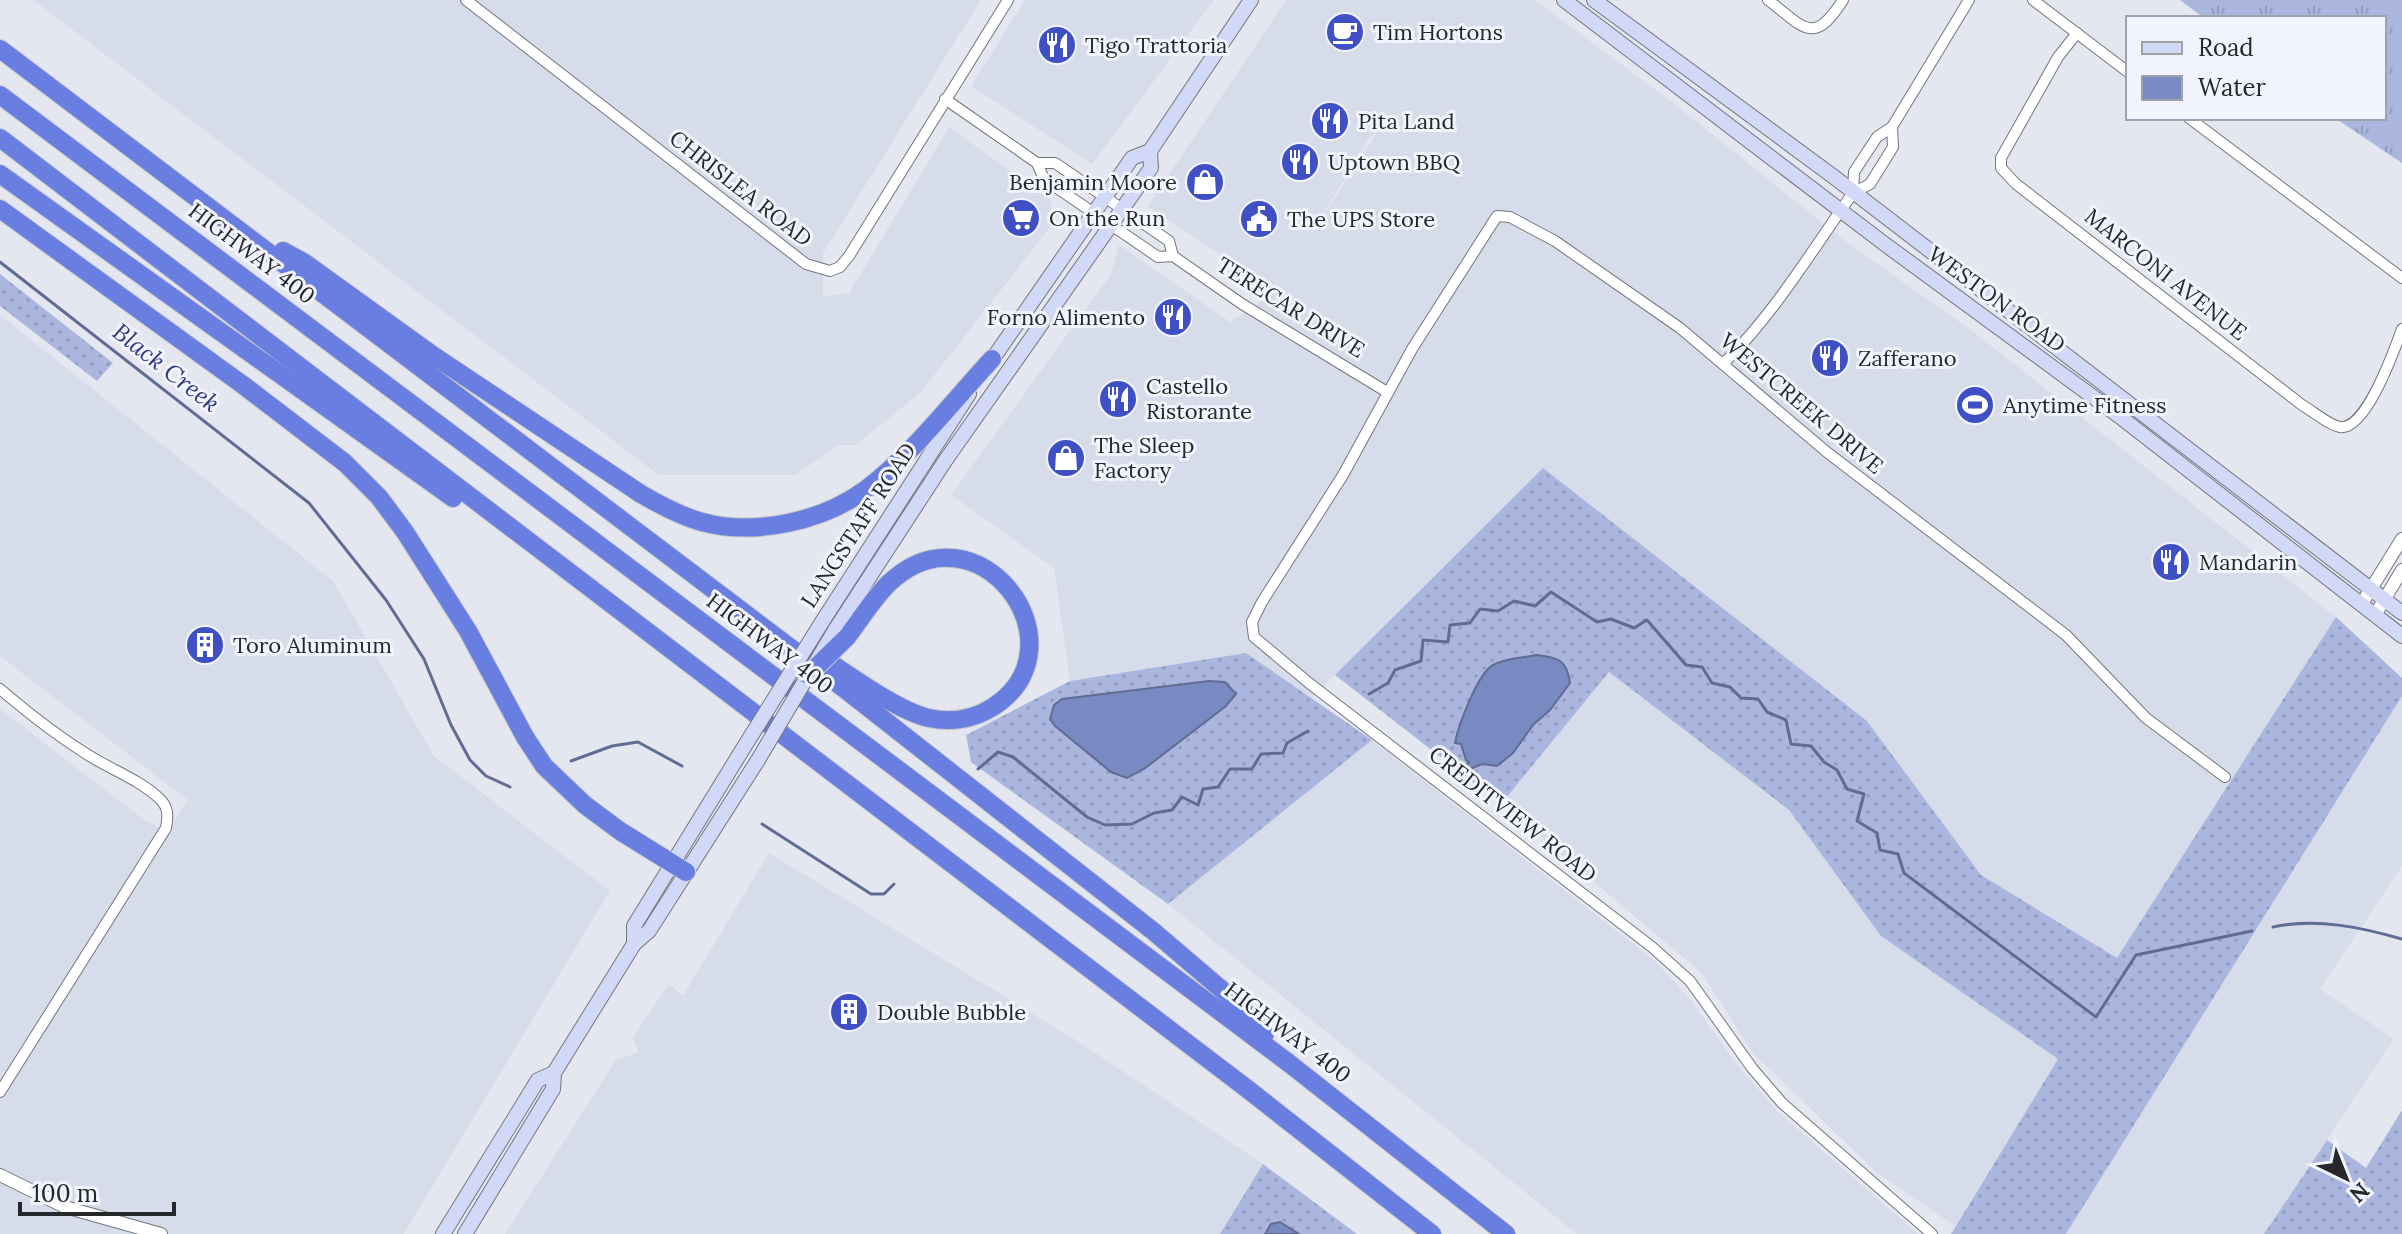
<svg xmlns="http://www.w3.org/2000/svg" width="2402" height="1234" viewBox="0 0 2402 1234" font-family="Lora,serif">
<defs>
<pattern id="grass-dots" width="8" height="8" patternUnits="userSpaceOnUse" patternTransform="scale(2)"><rect width="8" height="8" fill="#aab6de"/><path d="M2 2h.1M6 6h.1" fill="none" stroke="#929cbf" stroke-width="1.8" stroke-linecap="round"/></pattern>
<pattern id="park-tufts" width="24" height="20" patternUnits="userSpaceOnUse" patternTransform="scale(2)"><rect width="24" height="20" fill="#aab6de"/><path d="M3 7l-1-3M5 7V3M7 7l1-3M15 17l-1-3M17 17v-4M19 17l1-3" fill="none" stroke="#929cbf"/></pattern>
</defs>
<rect width="100%" height="100%" fill="#e4e7f0"/>
<g fill="#d7dceb" fill-rule="evenodd">
<polygon points="33,0 981,0 823,253 823,297 849,293 949,127 1051,200 1051,226 921,392 856,445 839,445 795,475 659,475"/>
<polygon points="1025,0 1214,0 1092,164 971,86"/>
<path d="M1286 0H1535L1672 102 1845 241 1971 330 2336 617 2117 958 1981 875 1867 721 1543 468 1312 698 1245 653 1070 681 1054 568 951 495 1111 274 1119 245 1230 322 1275 292 1148 206ZM1375 133 1376 134 1307 241 1368 140Z"/>
<polygon points="0,315 333,581 434,756 610,891 404,1234 0,1234 0,709 143,819 167,832 188,800 0,656"/>
<polygon points="1609,672 1789,810 1881,936 2058,1059 1955,1226 1876,1172 1752,1052 1702,973 1501,804"/>
<polygon points="2402,696 2402,866 2320,989 2394,1039 2264,1234 2066,1234"/>
<polygon points="1372,740 1655,961 1690,999 1734,1061 1778,1112 1918,1234 1577,1234 1168,904"/>
<polygon points="769,853 1074,1039 1263,1164 1220,1234 505,1234 616,1060 639,1052 632,1038 669,984 683,996"/>
</g>
<g fill="url(#grass-dots)">
<polygon points="0,274 113,363 97,381 0,306"/>
<polygon points="1543,468 1867,721 1981,875 2117,958 2336,617 2402,678 2402,696 2066,1234 1951,1234 2058,1059 1881,936 1789,810 1609,672 1501,804 1335,675"/>
<polygon points="1246,653 1372,740 1168,904 971,762 966,735 1070,681"/>
<polygon points="2402,1110 2402,1234 2264,1234 2327,1140 2366,1168"/>
<polygon points="1263,1164 1357,1234 1220,1234"/>
</g>
<polygon fill="url(#park-tufts)" points="2180,0 2402,0 2402,163 2335,118 2384,118 2384,18 2204,18"/>
<g fill="#7989c2" stroke="#606c94" stroke-width="2">
<path d="M1536 655C1558 657 1567 660 1570 683L1550 710 1533 725 1513 753 1497 766 1482 764 1470 769 1466 766 1469 762 1466 760 1461 744 1455 743C1458 726 1478 673 1493 665 1505 658 1522 658 1536 655Z"/>
<polygon points="1209,681 1225,682 1236,694 1226,706 1144,769 1127,778 1111,772 1055,726 1050,719 1054,705 1062,699"/>
<polygon points="1280,1222 1299,1234 1265,1234 1271,1224"/>
</g>
<g fill="none" stroke-linecap="round" stroke-linejoin="round">
<g stroke="#606c94" stroke-width="3">
<polyline points="0,262 309,503 386,600 424,659 451,725 470,760 486,776 510,787"/>
<polyline points="1369,694 1388,683 1395,670 1421,661 1423,640 1448,642 1450,625 1470,623 1480,609 1498,611 1514,601 1535,606 1551,592 1597,622 1611,619 1634,628 1647,620 1686,665 1702,667 1712,683 1730,687 1741,698 1758,699 1767,712 1786,720 1791,744 1811,746 1824,762 1837,770 1847,789 1864,794 1857,821 1877,833 1880,850 1898,854 1904,873 2096,1017 2136,955 2252,931"/>
<polyline points="571,761 612,746 638,742 682,766"/>
<polyline points="978,769 998,752 1013,757 1087,817 1105,825 1132,824 1154,813 1172,810 1182,797 1198,805 1203,789 1218,787 1230,769 1252,769 1261,754 1283,753 1287,743 1308,731"/>
<polyline points="762,824 871,894 884,894 894,884"/>
<path d="M2273 927C2317 918 2360 927 2402 939"/>
</g>
<g stroke="#73757d" stroke-width="12">
<g id="minor">
<polyline points="466,0 806,264 830,271 840,267 849,256 1008,0"/>
<path d="M1768 0C1804 27 1813 47 1843 0"/>
<polyline points="2033,0 2128,72"/>
<path d="M2077 33 2058 57 2001 158V168L2016 184 2302 405C2313 411 2328 425 2340 427 2366 431 2395 348 2402 329"/>
<polyline points="945,99 1037,163 1055,163 1169,241 1173,256 1242,304 1387,392"/>
<polyline points="2189,118 2402,278"/>
<polyline points="1037,163 1044,179 1158,257 1173,256"/>
<polyline points="1853,193 1854,172 1877,137 1892,127 1969,0"/>
<path d="M1724 363C1775 313 1812 250 1853 193L1870 184 1893 147 1892 127"/>
<path d="M0 689C27 712 55 734 85 753 109 769 139 779 160 799 169 808 168 817 166 828L0 1092"/>
<polyline points="1932,1234 1782,1103 1752,1068 1690,981 1652,947 1309,683 1254,637 1252,622 1262,602 1343,475 1412,349 1497,216 1510,217 1555,241 1680,328 1828,453 2066,635 2146,718 2225,777"/>
</g>
</g>
<g stroke="#73757d" stroke-width="14">
<g id="tertiary">
<polyline points="2361,605 2402,539"/>
<polyline points="2375,615 2402,570"/>
<polyline points="0,1175 65,1207 161,1234"/>
</g>
</g>
<g stroke="#73757d" stroke-width="16">
<g id="secondary">
<polyline points="1564,0 1886,245 2119,416 2402,636"/>
<polyline points="1594,0 1834,177 2402,613"/>
<polyline points="987,367 1132,158 1150,151 1251,0"/>
<polyline points="822,622 969,394"/>
<polyline points="835,630 945,461 1151,168 1150,151"/>
<polyline points="634,944 634,926 741,752"/>
<polyline points="443,1234 538,1080 554,1073"/>
<polyline points="465,1234 553,1089 554,1073 562,1060 634,944 649,931 758,760"/>
</g>
</g>
<g stroke="#c7c7c8" stroke-width="20">
<g id="motorway">
<polyline points="0,49 846,690 1153,931 1235,1001 1265,1034"/>
<polyline points="0,95 1290,1064 1506,1234"/>
<polyline points="0,138 1250,1091 1432,1234"/>
<polyline points="0,174 453,498"/>
<polyline points="0,209 243,385 345,463 379,497 405,532 468,631 525,737 544,766 585,805 620,831 686,872"/>
<path d="M283 251 305 263 434 356 641 494C660 505 680 516 702 522 754 536 821 522 865 490 910 457 953 401 992 359"/>
<path d="M818 655C847 673 897 711 929 718 951 723 974 719 993 707 1088 645 977 498 888 584 873 599 860 620 847 637"/>
</g>
</g>
<use href="#minor" stroke="#fff" stroke-width="10"/>
<use href="#tertiary" stroke="#fff" stroke-width="12"/>
<use href="#secondary" stroke="#d2d9f6" stroke-width="14"/>
<use href="#motorway" stroke="#687fe1" stroke-width="18"/>
<g stroke="#73757d" stroke-width="16" stroke-linecap="butt">
<g id="secondary-bridge">
<polyline points="741,752 822,622"/>
<polyline points="758,760 835,630"/>
</g>
</g>
<g stroke="#c7c7c8" stroke-width="20" stroke-linecap="butt">
<polyline id="motorway-bridge" points="808,675 847,637"/>
</g>
<use href="#secondary-bridge" stroke="#d2d9f6" stroke-width="14"/>
<use href="#motorway-bridge" stroke="#687fe1" stroke-width="18"/>
</g>
<defs>
<g id="cafe-disc" transform="scale(2)"><circle r="9.5" fill="#3f50c4" stroke="#f2f4fd"/><path d="M-5.5-4.5H6V0H3Q3 3.5 0 3.5H-2.5Q-5.5 3.5-5.5 0ZM3-3.2v2h1.7v-2ZM-6 4.5H4V6H-6Z" fill="#fff"/></g>
<g id="restaurant-disc" transform="scale(2)"><circle r="9.5" fill="#3f50c4" stroke="#f2f4fd"/><path d="M-5-6h1v4h1v-4h1v4h1v-4h1v5L-1.5 .5V6h-2V.5L-5-1ZM5-6V6H3V1.5H1.5Q1.5-4 5-6Z" fill="#fff"/></g>
<g id="shop-disc" transform="scale(2)"><circle r="9.5" fill="#3f50c4" stroke="#f2f4fd"/><path d="M-5-2.5h2.3a2.7 3.5 0 0 1 5.4 0H5L5.5 6h-11ZM-1.5-2.5h3a1.5 2.3 0 0 0-3 0Z" fill="#fff"/></g>
<g id="supermarket-disc" transform="scale(2)"><circle r="9.5" fill="#3f50c4" stroke="#f2f4fd"/><path d="M-6-5.5h2.5l.6 2H6L4.5 2H-2.5L-4.4-4H-6ZM-1.5 3.2a1.3 1.3 0 1 0 .1 0ZM3 3.2a1.3 1.3 0 1 0 .1 0Z" fill="#fff"/></g>
<g id="civic-disc" transform="scale(2)"><circle r="9.5" fill="#3f50c4" stroke="#f2f4fd"/><path d="M-.6-6.5H3V-4.5H.6V-3L4-1V1h2V6H-6V1h2V-1L-.6-3ZM-1.2 2.5V6h2.4V2.5Z" fill="#fff"/></g>
<g id="stadium-disc" transform="scale(2)"><circle r="9.5" fill="#3f50c4" stroke="#f2f4fd"/><path d="M0-5a6.5 5 0 1 0 0 10a6.5 5 0 1 0 0-10ZM-3.5-1.8h7v3.6h-7Z" fill="#fff"/></g>
<g id="building-disc" transform="scale(2)"><circle r="9.5" fill="#3f50c4" stroke="#f2f4fd"/><path d="M-4-6H4V6H1V3H-1V6H-4ZM-2.5-4.3h1.7v1.8h-1.7ZM.8-4.3h1.7v1.8H.8ZM-2.5-1h1.7V.8h-1.7ZM.8-1h1.7V.8H.8Z" fill="#fff"/></g>
</defs>
<g fill-rule="evenodd">
<use href="#cafe-disc" x="1345" y="32"/>
<use href="#restaurant-disc" x="1057" y="45"/>
<use href="#restaurant-disc" x="1330" y="121"/>
<use href="#restaurant-disc" x="1300" y="162"/>
<use href="#shop-disc" x="1205" y="182"/>
<use href="#supermarket-disc" x="1021" y="218"/>
<use href="#civic-disc" x="1259" y="219"/>
<use href="#restaurant-disc" x="1173" y="317"/>
<use href="#restaurant-disc" x="1830" y="358"/>
<use href="#restaurant-disc" x="1118" y="399"/>
<use href="#stadium-disc" x="1975" y="405"/>
<use href="#shop-disc" x="1066" y="458"/>
<use href="#restaurant-disc" x="2171" y="562"/>
<use href="#building-disc" x="205" y="645"/>
<use href="#building-disc" x="849" y="1012"/>
</g>
<g text-anchor="middle" stroke-width="6" stroke-linejoin="round" paint-order="stroke">
<g font-size="22" fill="#26272a" stroke="#f2f4fd" text-anchor="start">
<text x="1373" y="40">Tim Hortons</text>
<text x="1085" y="53">Tigo Trattoria</text>
<text x="1358" y="129">Pita Land</text>
<text x="1328" y="170">Uptown BBQ</text>
<text x="1177" y="190" text-anchor="end">Benjamin Moore</text>
<text x="1049" y="226">On the Run</text>
<text x="1287" y="227">The UPS Store</text>
<text x="1145" y="325" text-anchor="end">Forno Alimento</text>
<text x="1858" y="366">Zafferano</text>
<text x="1146" y="394">Castello<tspan x="1146" dy="25">Ristorante</tspan></text>
<text x="2003" y="413">Anytime Fitness</text>
<text x="1094" y="453">The Sleep<tspan x="1094" dy="25">Factory</tspan></text>
<text x="2199" y="570">Mandarin</text>
<text x="233" y="653">Toro Aluminum</text>
<text x="877" y="1020">Double Bubble</text>
</g>
<g font-size="22" fill="#26272a" stroke="#f2f4fd">
<text transform="translate(741 188) rotate(38)" y="8">CHRISLEA ROAD</text>
<text transform="translate(252 253) rotate(37)" y="8">HIGHWAY 400</text>
<text transform="translate(2166 274) rotate(38)" y="8">MARCONI AVENUE</text>
<text transform="translate(1997 299) rotate(36)" y="8">WESTON ROAD</text>
<text transform="translate(1291 307) rotate(32)" y="8">TERECAR DRIVE</text>
<text transform="translate(1802 403) rotate(40)" y="8">WESTCREEK DRIVE</text>
<text transform="translate(858 525) rotate(-57)" y="8">LANGSTAFF ROAD</text>
<text transform="translate(770 643) rotate(37)" y="8">HIGHWAY 400</text>
<text transform="translate(1513 814) rotate(38)" y="8">CREDITVIEW ROAD</text>
<text transform="translate(1288 1032) rotate(37)" y="8">HIGHWAY 400</text>
</g>
<g font-size="24" font-style="italic" fill="#2e3b81" stroke="#f2f4fd">
<text transform="translate(166 368) rotate(38)" y="8">Black Creek</text>
</g>
</g>
<rect x="2126" y="16" width="260" height="104" fill="#f2f4fd" stroke="#a0a2a9" stroke-width="2"/>
<rect x="2142" y="42" width="40" height="12" fill="#d2d9f6" stroke="#a0a2a9" stroke-width="2"/>
<text x="2198" y="56" font-size="24" fill="#26272a">Road</text>
<rect x="2142" y="76" width="40" height="24" fill="#7989c2" stroke="#a0a2a9" stroke-width="2"/>
<text x="2198" y="96" font-size="24" fill="#26272a">Water</text>
<g transform="translate(2346 1178) rotate(137)" stroke="#f2f4fd" stroke-width="6" paint-order="stroke">
<path d="M0-6L14 30L0 20L-14 30Z" fill="#26272a"/>
<text y="-12" font-size="22" font-weight="bold" text-anchor="middle" fill="#26272a">N</text>
</g>
<path d="M20 1202v12h154v-12" fill="none" stroke="#26272a" stroke-width="4"/>
<text x="32" y="1202" font-size="24" fill="#26272a" stroke="#f2f4fd" stroke-width="6" paint-order="stroke">100 m</text>
</svg>
